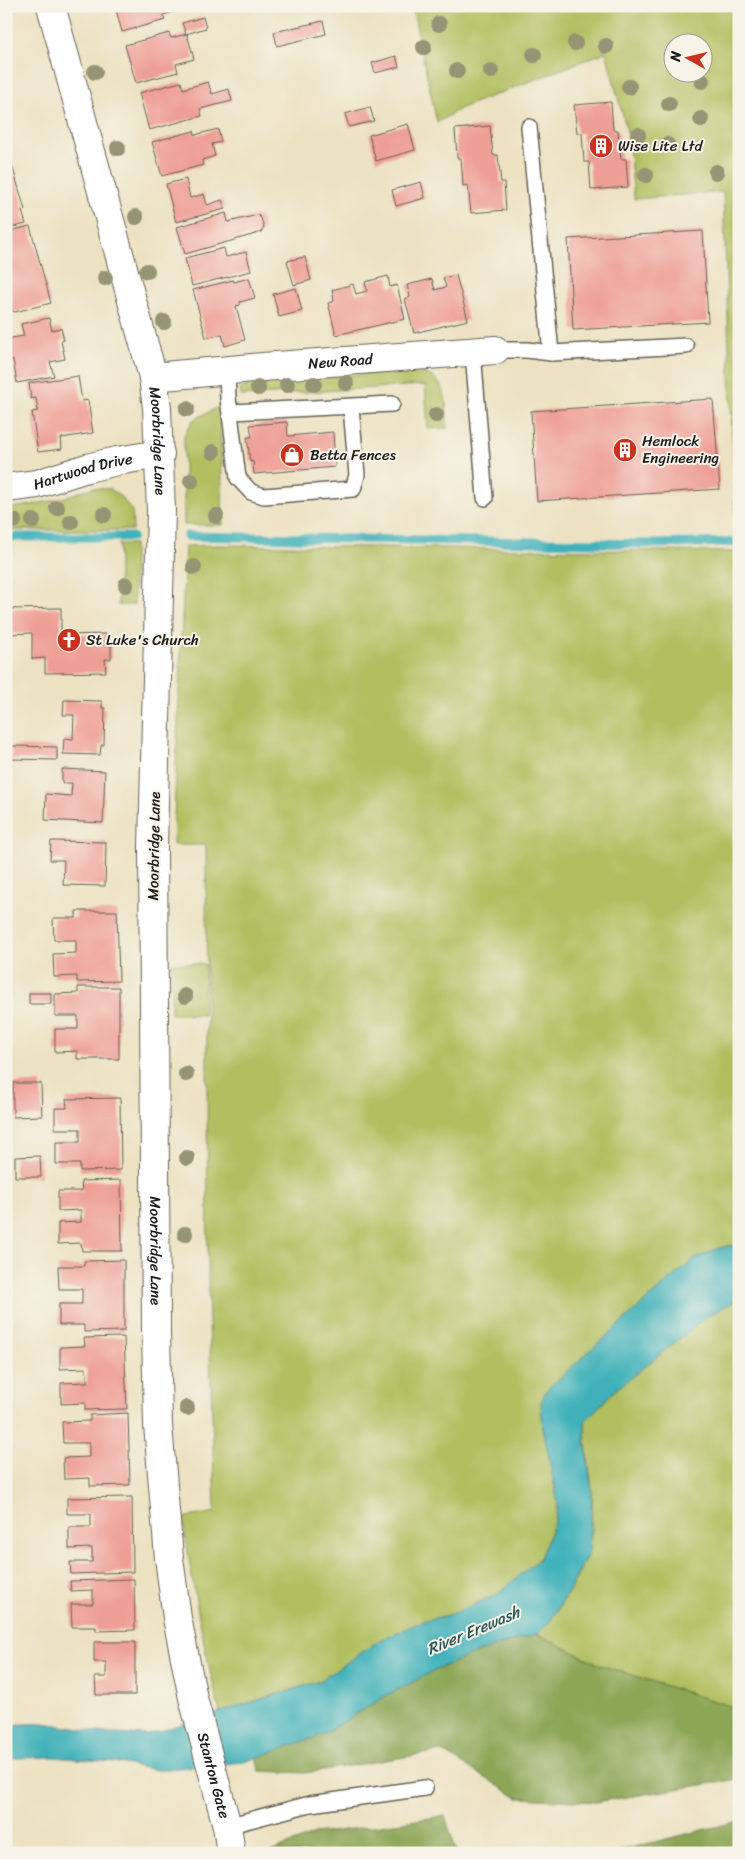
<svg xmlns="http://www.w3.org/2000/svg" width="745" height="1859" viewBox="0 0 745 1859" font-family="Sriracha,sans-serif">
<rect width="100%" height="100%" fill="#f7f3e8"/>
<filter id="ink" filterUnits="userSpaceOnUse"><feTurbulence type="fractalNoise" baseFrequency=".02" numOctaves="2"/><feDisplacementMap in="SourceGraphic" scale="10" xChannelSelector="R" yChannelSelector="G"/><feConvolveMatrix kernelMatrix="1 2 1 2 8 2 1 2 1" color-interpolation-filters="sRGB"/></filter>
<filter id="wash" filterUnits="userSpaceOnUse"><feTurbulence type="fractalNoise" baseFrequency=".0096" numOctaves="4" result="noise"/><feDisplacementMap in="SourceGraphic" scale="20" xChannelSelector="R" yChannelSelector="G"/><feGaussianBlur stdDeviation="1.12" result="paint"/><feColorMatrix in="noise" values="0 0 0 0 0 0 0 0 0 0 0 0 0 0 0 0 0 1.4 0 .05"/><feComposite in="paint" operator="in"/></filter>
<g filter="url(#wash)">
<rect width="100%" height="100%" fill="#ece2c2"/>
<g fill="#b1bf61" stroke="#666e3e" fill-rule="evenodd">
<path d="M412 6H739V533H736L723 192 634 199 628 135 606 52 461 108 437 123ZM672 42H702V72H672Z"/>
<path d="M416 371C449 377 446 401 447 428L428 429 425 385 241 396 240 390 252 381Z"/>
<polygon points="220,406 223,525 184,525 184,435 193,420"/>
<path d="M93 488 110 489 120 496 132 511 133 530H6V509C25 506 44 503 62 498 73 495 82 490 93 488Z"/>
<polygon points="119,544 134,544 134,605 118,605"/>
<path d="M214 545 739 552V1244L719 1248 696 1258 674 1276 546 1390 541 1403 543 1427 558 1504 554 1523 540 1558 498 1594 451 1614 423 1621 380 1640 320 1681 257 1700 220 1713C204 1648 192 1584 183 1518L215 1512 208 1286 206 845H173L185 546Z"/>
<polygon points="172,963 205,964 204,1015 171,1014"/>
<path d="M739 1299V1709L600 1665 537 1634C558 1614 577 1580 588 1552 591 1543 593 1501 592 1491 590 1467 585 1445 585 1421L614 1391 688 1332 709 1315Z"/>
</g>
<g fill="#8ca657" stroke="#54613a">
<polygon points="537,1634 600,1665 739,1709 739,1779 596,1802 518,1798 442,1751 305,1773 259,1771 256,1757 324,1734 387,1695 442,1667 478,1652"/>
<polygon points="445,1816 457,1853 268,1853 315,1834"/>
<polygon points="739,1821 739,1853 618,1853 618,1851"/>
</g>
<polygon fill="#40b1ba" stroke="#2e666b" points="739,1244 739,1299 709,1315 688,1332 614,1391 585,1421 585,1441 592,1492 589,1551 573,1584 549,1623 537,1634 478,1652 442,1667 387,1695 324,1734 244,1762 156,1770 114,1762 53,1757 18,1758 6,1760 6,1725 44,1723 111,1734 147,1735 320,1681 380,1640 423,1621 452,1614 498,1594 540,1558 554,1523 558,1504 543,1427 541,1403 546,1390 674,1276 696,1258 719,1248"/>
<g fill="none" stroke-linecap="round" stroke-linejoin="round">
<g stroke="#40b1ba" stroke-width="9">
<polyline points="187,536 651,544 739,542"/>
<polyline points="6,537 132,537"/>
</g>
</g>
<g id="blocks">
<g fill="#ee9f95">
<polygon points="115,6 191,6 191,7 163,15 165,20 122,32"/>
<polygon points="203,17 206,28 186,34 182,23"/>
<polygon points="323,21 326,34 277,46 274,32"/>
<polygon points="169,33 171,38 187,34 194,59 176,64 178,72 136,83 125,45"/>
<polygon points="396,56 399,67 375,73 372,63"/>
<polygon points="181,82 183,89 208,82 212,94 229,89 232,101 200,109 202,116 149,130 139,93"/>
<polygon points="611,102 613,130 618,130 621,159 626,159 628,187 591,190 589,162 584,162 582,133 577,133 574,105"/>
<polygon points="370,107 374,121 349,127 345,114"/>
<polygon points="408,124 415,150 376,161 369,135"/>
<polygon points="490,126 493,155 498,155 501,182 504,182 506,210 471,213 468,185 463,186 461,158 457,158 455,129"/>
<polygon points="218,129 221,142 212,144 215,156 202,160 203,165 162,176 152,142 194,131 195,135"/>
<polygon points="10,158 25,210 22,211 26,224 6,229 6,159"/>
<polygon points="186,179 190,198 204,194 207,205 222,200 225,209 176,222 166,184"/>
<polygon points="421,182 425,198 396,206 392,190"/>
<polygon points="226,213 228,222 258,215 261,218 264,227 261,232 252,235 185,254 177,227"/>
<polygon points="30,226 51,303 15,312 6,308 6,232"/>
<polygon points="703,231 708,322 573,330 568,239"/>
<polygon points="224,248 226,257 246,252 251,271 192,286 185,258"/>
<polygon points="305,257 311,280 294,285 287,261"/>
<polygon points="456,275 468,320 414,333 405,299 410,297 407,285 432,279 435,290 446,287 443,278"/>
<polygon points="388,276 390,287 397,285 405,319 336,335 328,303 334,301 332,290 353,284 356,294 367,291 365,282"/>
<polygon points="249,278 255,298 240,302 240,305 236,306 245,340 225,346 222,334 206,338 193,290 233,280 234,282"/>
<polygon points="296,288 302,311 279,317 273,294"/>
<polygon points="49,318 52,330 61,328 64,340 61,341 65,359 50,362 54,376 17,383 13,360 9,360 6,339 24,336 21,324"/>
<polygon points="78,376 82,401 88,400 93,433 61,438 62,449 38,452 32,412 38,411 36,398 31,399 29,383"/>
<polygon points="713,399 720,489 537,501 531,411"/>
<polygon points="287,422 288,436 333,432 335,467 254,474 253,461 250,462 247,437 252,437 250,425"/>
<polygon points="61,608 61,635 106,634 106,645 111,645 111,659 105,659 106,672 45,673 45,658 32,659 32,633 8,634 8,609"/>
<polygon points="64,700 102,701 102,708 105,708 104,745 101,745 100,755 63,754 64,738 73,739 74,715 63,715"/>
<polygon points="12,746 57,747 57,760 11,759"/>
<polygon points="62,769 105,771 103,823 45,820 46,794 71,796 72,783 62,783"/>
<polygon points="51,841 106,842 105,886 63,885 64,860 50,860"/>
<polygon points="76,911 117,911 119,981 77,982 77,976 54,977 53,954 76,953 76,940 54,940 53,918 76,918"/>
<polygon points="78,987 119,987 119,1059 77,1059 77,1051 55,1052 55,1029 78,1029 78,1016 55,1016 55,994 78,993"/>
<rect x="29" y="993" width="22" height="11"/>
<polygon points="13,1083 41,1083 42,1116 13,1117"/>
<polygon points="120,1098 121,1170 80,1171 80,1164 56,1164 56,1142 80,1142 80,1129 55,1129 55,1108 67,1108 66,1099"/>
<polygon points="40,1156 41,1177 15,1177 15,1157"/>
<polygon points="121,1180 122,1251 82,1251 81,1243 58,1244 58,1223 81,1222 81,1210 58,1211 58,1191 82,1191 81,1181"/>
<polygon points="124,1260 124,1331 84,1332 84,1325 59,1325 59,1304 82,1304 82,1289 59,1289 58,1266 84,1266 84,1261"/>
<polygon points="124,1337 127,1409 85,1410 85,1403 61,1404 61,1383 87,1382 87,1375 86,1368 60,1369 60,1347 85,1346 84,1338"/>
<polygon points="128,1413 130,1485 90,1486 90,1478 64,1479 63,1458 89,1457 89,1443 63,1443 62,1422 90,1421 90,1415"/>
<polygon points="132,1497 133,1572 71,1574 70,1562 92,1562 92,1548 69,1549 69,1527 91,1527 91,1514 67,1514 67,1498"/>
<polygon points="134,1579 135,1630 96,1631 96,1627 72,1627 71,1604 93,1604 93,1590 71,1591 70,1581"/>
<polygon points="94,1642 135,1642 135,1695 96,1695 95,1677 106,1677 106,1662 94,1662"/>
</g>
</g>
</g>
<g filter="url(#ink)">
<use href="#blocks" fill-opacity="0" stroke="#656156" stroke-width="1"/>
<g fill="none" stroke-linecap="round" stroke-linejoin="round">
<g stroke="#656156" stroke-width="18">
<g id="service">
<polyline points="529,127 551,353"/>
<polyline points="495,350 527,350 551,353 686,346"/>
<polyline points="473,352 485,498"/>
<polyline points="227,369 228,398 238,478 251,492 264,496 353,489 357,475 351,408"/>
<polyline points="231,412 392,404"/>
<polyline points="227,1826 310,1804 425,1788"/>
</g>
</g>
<g stroke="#656156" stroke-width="30">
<g id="minor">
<path id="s1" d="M153 377 263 367 495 350"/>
<path id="s2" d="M6 488 37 484 87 468 117 461 160 454"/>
</g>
</g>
<g stroke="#656156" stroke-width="30">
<g id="tertiary">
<path id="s3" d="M51 6 153 377 157 408 161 511 153 846 156 1330 158 1425 169 1558 177 1618 193 1698 227 1826 231 1853"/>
</g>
</g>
<use href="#service" stroke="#fff" stroke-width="15"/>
<use href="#minor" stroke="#fff" stroke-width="28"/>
<use href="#tertiary" stroke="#fff" stroke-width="28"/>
</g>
<g fill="#969474">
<circle cx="439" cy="24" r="8"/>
<circle cx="575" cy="43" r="8"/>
<circle cx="606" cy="46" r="8"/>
<circle cx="424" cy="47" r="8"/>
<circle cx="534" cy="55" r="8"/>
<circle cx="457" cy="71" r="8"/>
<circle cx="491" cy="71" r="8"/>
<circle cx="95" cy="72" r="8"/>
<circle cx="702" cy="81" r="8"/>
<circle cx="629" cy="87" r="8"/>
<circle cx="669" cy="104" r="8"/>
<circle cx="701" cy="119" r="8"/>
<circle cx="638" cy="135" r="8"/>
<circle cx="667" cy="145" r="8"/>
<circle cx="118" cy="148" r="8"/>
<circle cx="716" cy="172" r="8"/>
<circle cx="646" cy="175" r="8"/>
<circle cx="136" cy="217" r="8"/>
<circle cx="147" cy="271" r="8"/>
<circle cx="105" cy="278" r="8"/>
<circle cx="164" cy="322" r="8"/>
<circle cx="346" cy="383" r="8"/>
<circle cx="314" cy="384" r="8"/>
<circle cx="287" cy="385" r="8"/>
<circle cx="258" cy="388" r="8"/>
<circle cx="187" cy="409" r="8"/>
<circle cx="436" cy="415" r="8"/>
<circle cx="213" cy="452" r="8"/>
<circle cx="191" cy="481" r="8"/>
<circle cx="57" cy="508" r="8"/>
<circle cx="104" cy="515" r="8"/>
<circle cx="216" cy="516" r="8"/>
<circle cx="14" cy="521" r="8"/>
<circle cx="33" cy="521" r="8"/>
<circle cx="71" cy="522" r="8"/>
<circle cx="194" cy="567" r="8"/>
<circle cx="126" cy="585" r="8"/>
<circle cx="185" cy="996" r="8"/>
<circle cx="186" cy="1074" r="8"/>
<circle cx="187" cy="1158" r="8"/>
<circle cx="185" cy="1234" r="8"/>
<circle cx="187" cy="1408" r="8"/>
</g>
</g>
<defs>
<g id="building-disc" transform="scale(1.25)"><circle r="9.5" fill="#c8321e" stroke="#f7f3e8"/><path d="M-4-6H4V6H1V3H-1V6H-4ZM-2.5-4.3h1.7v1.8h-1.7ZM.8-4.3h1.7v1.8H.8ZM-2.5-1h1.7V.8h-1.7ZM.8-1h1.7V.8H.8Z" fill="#fff"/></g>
<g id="shop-disc" transform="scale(1.25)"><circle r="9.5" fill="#c8321e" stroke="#f7f3e8"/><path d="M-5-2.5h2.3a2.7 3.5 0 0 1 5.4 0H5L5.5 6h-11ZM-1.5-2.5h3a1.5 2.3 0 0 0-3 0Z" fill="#fff"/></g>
<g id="church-disc" transform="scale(1.25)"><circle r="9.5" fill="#c8321e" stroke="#f7f3e8"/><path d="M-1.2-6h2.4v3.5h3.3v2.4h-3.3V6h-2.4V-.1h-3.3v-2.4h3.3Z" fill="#fff"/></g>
</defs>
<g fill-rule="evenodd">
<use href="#building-disc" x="601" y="146"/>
<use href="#building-disc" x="625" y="450"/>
<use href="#shop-disc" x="292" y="455"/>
<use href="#church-disc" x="69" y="640"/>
</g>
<g text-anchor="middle" stroke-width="4" stroke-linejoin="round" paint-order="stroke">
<g font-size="15" fill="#1c1c1c" stroke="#f7f3e8" text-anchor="start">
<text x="618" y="151">Wise Lite Ltd</text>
<text x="642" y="446">Hemlock<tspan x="642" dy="17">Engineering</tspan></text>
<text x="310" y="460">Betta Fences</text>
<text x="86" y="645">St Luke's Church</text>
</g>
<g font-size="15" fill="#1c1c1c" stroke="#f7f3e8">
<text dy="5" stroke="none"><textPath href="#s1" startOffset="188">New Road</textPath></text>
<text dy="5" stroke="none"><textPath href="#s3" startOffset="449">Moorbridge Lane</textPath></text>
<text dy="5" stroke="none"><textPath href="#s2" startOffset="79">Hartwood Drive</textPath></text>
<text transform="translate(154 846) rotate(-89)" y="5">Moorbridge Lane</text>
<text dy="5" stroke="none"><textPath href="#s3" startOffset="1259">Moorbridge Lane</textPath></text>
<text dy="5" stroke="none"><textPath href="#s3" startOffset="1789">Stanton Gate</textPath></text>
</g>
<g font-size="16" font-style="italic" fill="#2a585b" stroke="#f7f3e8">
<text transform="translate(473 1630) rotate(-23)" y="6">River Erewash</text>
</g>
</g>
<rect width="745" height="1859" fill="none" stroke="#f7f3e8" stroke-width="25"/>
<g transform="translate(688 58) rotate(278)"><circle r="24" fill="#f7f3e8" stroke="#9f9d96"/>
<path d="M0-4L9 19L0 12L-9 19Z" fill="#c8321e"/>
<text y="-8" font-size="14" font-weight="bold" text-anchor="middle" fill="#1c1c1c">N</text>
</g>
</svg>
